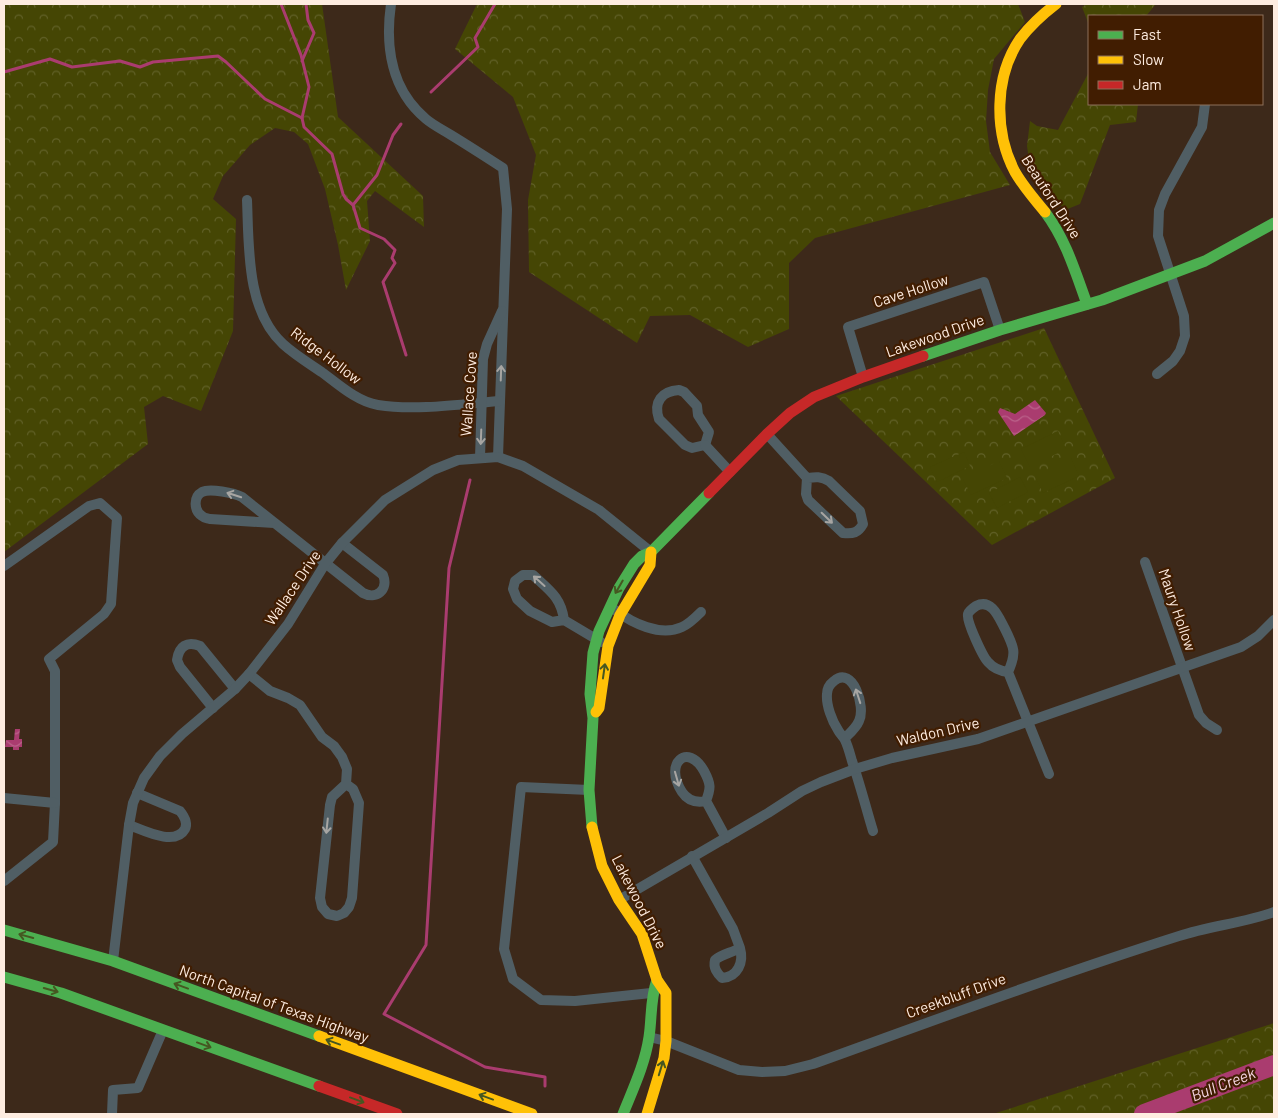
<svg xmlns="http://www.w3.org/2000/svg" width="1278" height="1118" viewBox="0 0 1278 1118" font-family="Barlow,sans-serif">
<defs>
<pattern id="forest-crowns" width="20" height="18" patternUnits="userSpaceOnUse" patternTransform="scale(1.25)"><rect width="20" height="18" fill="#454604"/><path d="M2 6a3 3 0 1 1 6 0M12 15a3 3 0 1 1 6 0" fill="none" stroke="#616128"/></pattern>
<pattern id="water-waves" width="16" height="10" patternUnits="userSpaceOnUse" patternTransform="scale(1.25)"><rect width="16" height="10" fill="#aa3c6f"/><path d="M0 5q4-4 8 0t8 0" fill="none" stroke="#bb628a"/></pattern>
</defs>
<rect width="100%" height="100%" fill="#3d291a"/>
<g fill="url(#forest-crowns)">
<polygon points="4,4 322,4 338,117 423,196 424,227 375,191 367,201 370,241 346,290 338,245 325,189 308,144 294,132 275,128 250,145 223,176 213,199 236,219 233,331 201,411 163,396 144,407 148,444 4,552"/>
<polygon points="477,4 1018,4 1025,22 994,59 988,90 986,121 990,152 1010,185 815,238 789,263 789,329 748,347 690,315 650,316 637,343 529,272 528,200 536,155 513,97 455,49"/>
<polygon points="1087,4 1156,4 1146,16 1089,16 1089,25 1082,7"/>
<polygon points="1089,72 1089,104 1138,104 1136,122 1110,125 1080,204 1065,210 1030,168 1027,146 1030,121 1037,126 1058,130"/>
<polygon points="1044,328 1115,478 992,545 836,396"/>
<polygon points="1274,1023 1274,1114 993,1114"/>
</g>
<g fill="#454604">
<polygon points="1058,431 1066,449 1030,467 1021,449"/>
<polygon points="964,452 970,466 937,482 930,467"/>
<polygon points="1071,458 1079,476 1043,493 1035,476"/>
<polygon points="999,461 1007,478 971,495 963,479"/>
<polygon points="1020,477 1028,492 997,508 989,493"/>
</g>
<g fill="url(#water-waves)">
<polygon points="1035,400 1046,413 1045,415 1014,436 998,412 1000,408 1015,414"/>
<polygon points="15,729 20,729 19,739 22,739 22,747 19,747 19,750 13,750 13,747 5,747 6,740 14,740"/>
</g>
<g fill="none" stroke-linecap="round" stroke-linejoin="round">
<g stroke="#aa3c6f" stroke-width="3">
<polyline points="281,4 301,55 309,87 302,118 304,127 332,154 343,194 346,199 353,205 360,228 384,239 395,250 392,258 395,263 383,282 406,355"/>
<polyline points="302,61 314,33 308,20 306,4"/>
<polyline points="4,72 50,59 72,67 120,61 140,67 153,62 218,56 226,62 265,99 302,118"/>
<polyline points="431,92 478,47 475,38 495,4"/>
<polyline points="353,205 377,175 393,135 401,124"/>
<polyline points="470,480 449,568 426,945 384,1014 485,1067 545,1077 545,1086"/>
</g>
<polyline stroke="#aa3c6f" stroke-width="20" points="1144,1114 1274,1065"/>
<g stroke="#505e64" stroke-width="10">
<path d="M391 4C385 46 391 90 426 119 433 125 443 130 451 135 469 146 486 157 503 168L507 209 498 457"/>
<path d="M247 200C249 246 246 310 283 344 295 355 310 364 323 373 339 385 358 402 378 405 415 411 463 404 500 401"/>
<polyline points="1157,374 1173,361 1180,351 1185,336 1184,316 1158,236 1159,210 1165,194 1202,127 1205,104"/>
<polyline points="863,377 848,327 984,282 1000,330"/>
<path d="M679 390 684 392 697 406 698 415 709 432 705 445 692 448 685 445 659 419C653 402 662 391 679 390Z"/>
<path d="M767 434 807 478 806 494 808 500 843 533C853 534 858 533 863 524L860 511 829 481C821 476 815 477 807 478"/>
<polyline points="705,445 730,472"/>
<polyline points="480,458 483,359 487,344 502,311"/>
<path d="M274 523 210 519C207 518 204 518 202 516 194 511 193 497 202 492 210 488 234 493 242 497L363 593C376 600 389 590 383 575L342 543"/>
<polyline points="1145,562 1199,715 1206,723 1217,730"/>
<polyline points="4,566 89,506 100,503 117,518 111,604 104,614 49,659 55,671 55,803 53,842 4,881"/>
<path d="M615 610C632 623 660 637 682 627 689 624 696 617 701 612"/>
<path d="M564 620C561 597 549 590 533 575H523L515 581 513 589 517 599 530 611 552 622 564 620 601 642"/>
<path d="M1008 672C1000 671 994 669 988 662 983 657 966 621 968 614 969 611 973 608 976 606 992 598 999 618 1005 629 1014 647 1017 653 1008 672L1049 774"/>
<polyline points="249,674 270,691 288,698 300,705 322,737 334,746 342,757 347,769 346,784 332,797 330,805 320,898 322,907 328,914 337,916 344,913 349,907 352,898 359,803 353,789 346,784"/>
<path d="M213 708 180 667 177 660C179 646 187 641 200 646L235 689"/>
<path d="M845 738C850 733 856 728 859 721 866 707 853 665 834 681 830 684 827 689 827 694 826 705 832 721 838 730 840 734 843 736 845 740 848 746 850 754 852 761 860 784 866 808 873 831"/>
<polyline points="589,790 521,787 504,949 513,979 541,1000 575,1001 651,993"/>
<polyline points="4,798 55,803"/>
<path d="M706 801C696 803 688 801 682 792 663 763 688 742 704 771 711 784 711 788 706 801L726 838"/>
<path d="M129 825C143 830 175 847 185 829 188 823 184 816 180 811L137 793"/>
<path d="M692 856 733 929 740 948C731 953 722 954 715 960 713 968 717 973 722 978 738 977 744 962 740 948"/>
<polyline points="619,900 768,813 802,791 821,782 855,769 892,758 978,739 1241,647 1258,636 1274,620"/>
<polyline points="113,961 129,825 133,803 144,778 160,756 182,734 235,689 249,674 288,624 325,564 342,543 385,500 433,470 458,460 498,457 523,466 599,510 651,552"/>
<path d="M649 1037 666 1041 739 1070 762 1072 785 1071 813 1064C935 1020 1056 975 1179 936 1210 926 1243 923 1274 912"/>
<polyline points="112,1114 113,1090 138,1088 163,1030"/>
</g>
<g stroke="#4caf50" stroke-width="11">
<path d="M1045 212C1066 240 1075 271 1087 304"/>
<polyline points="923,356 1000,330 1102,300 1205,261 1274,223"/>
<polyline points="592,827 589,790 593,718 590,694 593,653 599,631 619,588 634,564 642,556 651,552 709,493"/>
<polyline points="4,930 113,961 319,1036"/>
<polyline points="4,977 61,993 319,1086"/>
<path d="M623 1114C633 1089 645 1064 649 1037 652 1018 650 999 657 980"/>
</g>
<g stroke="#ffc107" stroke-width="11">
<path d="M1045 212C1034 199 1023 186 1015 172 994 132 994 77 1020 39 1030 26 1043 14 1056 4"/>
<polyline points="596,712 599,708 608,646 620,615 650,565 651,552"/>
<polyline points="592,827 602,866 619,900 642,934 657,980 666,993 666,1041 664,1058 647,1114"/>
<polyline points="319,1036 532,1114"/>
</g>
<g stroke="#c62828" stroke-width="11">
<polyline points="709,493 767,434 790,413 814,397 863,377 923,356"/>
<polyline points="319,1086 397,1114"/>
</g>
</g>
<defs><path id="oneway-shaft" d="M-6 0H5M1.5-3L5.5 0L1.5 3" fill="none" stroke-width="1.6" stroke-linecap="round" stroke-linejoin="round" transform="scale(1.25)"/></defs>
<g stroke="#a7a5a2">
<use href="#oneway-shaft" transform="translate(501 373) rotate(-88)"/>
<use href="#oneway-shaft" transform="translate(481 437) rotate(92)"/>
<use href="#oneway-shaft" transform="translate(234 495) rotate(-162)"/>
<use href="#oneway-shaft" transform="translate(827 518) rotate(44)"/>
<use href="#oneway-shaft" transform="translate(539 581) rotate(-138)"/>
<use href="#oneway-shaft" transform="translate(858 696) rotate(-108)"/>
<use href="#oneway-shaft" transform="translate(677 779) rotate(74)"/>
<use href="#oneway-shaft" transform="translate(327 826) rotate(96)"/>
</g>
<g stroke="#455721">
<use href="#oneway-shaft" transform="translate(619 587) rotate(120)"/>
<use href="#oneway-shaft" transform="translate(604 671) rotate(-82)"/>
<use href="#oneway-shaft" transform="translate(26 936) rotate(-165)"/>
<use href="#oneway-shaft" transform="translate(181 986) rotate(-160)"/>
<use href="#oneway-shaft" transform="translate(51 990) rotate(16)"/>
<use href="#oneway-shaft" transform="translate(333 1042) rotate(-160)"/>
<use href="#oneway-shaft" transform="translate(204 1045) rotate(20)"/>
<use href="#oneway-shaft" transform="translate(661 1068) rotate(-73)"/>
<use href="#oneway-shaft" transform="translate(486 1097) rotate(-160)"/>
<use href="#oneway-shaft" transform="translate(357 1100) rotate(20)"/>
</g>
<g text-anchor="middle" stroke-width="4.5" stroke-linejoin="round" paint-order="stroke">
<g font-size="15" fill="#feece0" stroke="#411d01">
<text transform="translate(1051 197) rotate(57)" y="5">Beauford Drive</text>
<text transform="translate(911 291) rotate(-18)" y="5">Cave Hollow</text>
<text transform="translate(935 336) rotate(-19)" y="5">Lakewood Drive</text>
<text transform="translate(326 356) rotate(37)" y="5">Ridge Hollow</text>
<text transform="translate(469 394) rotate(-86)" y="5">Wallace Cove</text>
<text transform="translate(293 588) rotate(-56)" y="5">Wallace Drive</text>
<text transform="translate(1177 610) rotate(71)" y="5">Maury Hollow</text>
<text transform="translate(938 732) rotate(-13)" y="5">Waldon Drive</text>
<text transform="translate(639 902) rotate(63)" y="5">Lakewood Drive</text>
<text transform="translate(956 996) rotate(-20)" y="5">Creekbluff Drive</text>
<text transform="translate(274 1004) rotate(20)" y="5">North Capital of Texas Highway</text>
</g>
<g font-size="16" font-style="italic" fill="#f4d4e0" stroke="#411d01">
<text transform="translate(1223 1084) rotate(-21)" y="6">Bull Creek</text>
</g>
</g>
<rect width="1278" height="1118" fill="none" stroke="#feece0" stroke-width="10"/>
<rect x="1088" y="15" width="175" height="90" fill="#411d01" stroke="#8d705a"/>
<rect x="1098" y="31" width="25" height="8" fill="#4caf50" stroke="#8d705a"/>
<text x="1133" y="40" font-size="15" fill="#feece0">Fast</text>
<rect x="1098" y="56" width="25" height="8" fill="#ffc107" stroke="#8d705a"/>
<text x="1133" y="65" font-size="15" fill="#feece0">Slow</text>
<rect x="1098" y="81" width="25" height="8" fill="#c62828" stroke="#8d705a"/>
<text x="1133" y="90" font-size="15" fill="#feece0">Jam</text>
</svg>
